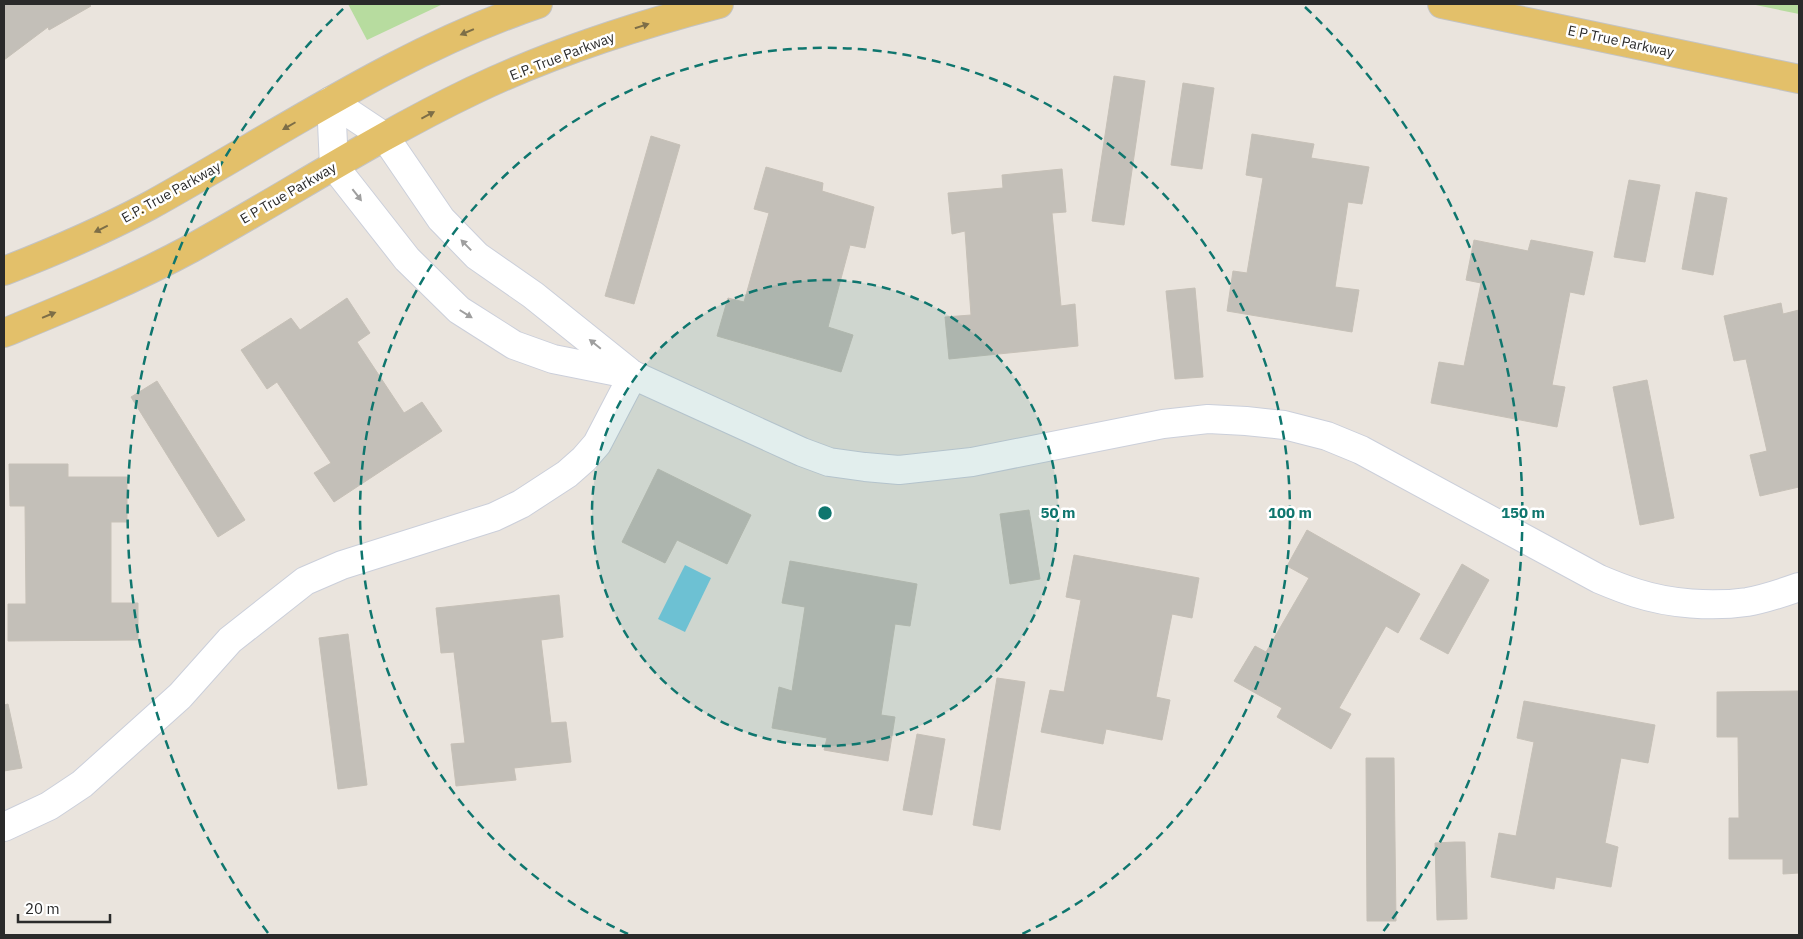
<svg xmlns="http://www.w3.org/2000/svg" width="1803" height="939" viewBox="0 0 1803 939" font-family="'IBM Plex Sans',sans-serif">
<rect width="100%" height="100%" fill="#eae4dd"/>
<g fill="#b7dc9f">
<polygon points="348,4 443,4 367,40"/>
<polygon points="1751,4 1799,4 1799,14"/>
</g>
<polygon fill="#7acce2" points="685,565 711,578 685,632 658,619"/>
<g fill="#c3bfb8" stroke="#c6c0b7">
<polygon points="4,4 89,4 91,6 49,30 48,27 4,60"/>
<polygon points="1114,76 1145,81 1124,225 1092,221"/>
<polygon points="1183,83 1214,88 1202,169 1171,165"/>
<polygon points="1252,134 1314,144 1311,158 1369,167 1362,204 1348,202 1335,287 1359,290 1352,332 1227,311 1233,271 1247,273 1263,178 1246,175"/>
<polygon points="651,136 680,145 634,304 605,296"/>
<polygon points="766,167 823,183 822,191 874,207 865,248 850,245 828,327 853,335 841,372 717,336 728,298 744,302 769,213 754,209"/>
<polygon points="1062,169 1066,212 1052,213 1061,306 1075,304 1078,346 949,359 945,317 971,315 965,231 952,234 948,193 1003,188 1002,175"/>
<polygon points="1629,180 1660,185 1645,262 1614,257"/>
<polygon points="1696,192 1727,198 1713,275 1682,269"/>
<polygon points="1474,240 1528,251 1531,240 1593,252 1584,295 1570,292 1552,385 1565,387 1557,427 1431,403 1439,362 1464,366 1481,283 1466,280"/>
<polygon points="1195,288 1203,377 1175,379 1166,291"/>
<polygon points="347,298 370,333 357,342 404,413 422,402 442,431 334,502 314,473 331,463 277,382 267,389 241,350 291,318 300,330"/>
<polygon points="1781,303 1783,314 1799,310 1799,487 1760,496 1750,455 1767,451 1746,359 1734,361 1724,316"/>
<polygon points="1647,380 1674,518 1640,525 1613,387"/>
<polygon points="157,381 245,520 218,537 131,397"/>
<polygon points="9,464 68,464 68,477 127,477 127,522 111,522 111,603 138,603 138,640 8,641 8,604 26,604 25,506 10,506"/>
<polygon points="658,469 751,515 727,564 677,540 665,563 622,542"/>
<polygon points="1029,510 1040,579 1010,584 1000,514"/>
<polygon points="1307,530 1420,594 1398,633 1386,626 1339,708 1351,714 1331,749 1277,717 1282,708 1234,681 1255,646 1266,652 1309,578 1287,566"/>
<polygon points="1074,555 1199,578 1192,618 1172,614 1156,697 1170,700 1162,740 1106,729 1103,744 1041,732 1050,690 1064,692 1081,600 1066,597"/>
<polygon points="790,561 917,584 910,626 895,624 881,715 895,717 888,761 824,750 827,738 772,728 779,687 792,691 805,607 782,603"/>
<polygon points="1462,564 1489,580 1448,654 1420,639"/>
<polygon points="559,595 563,637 541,640 551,723 566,722 571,762 514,768 516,780 456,786 451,744 465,743 454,652 441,653 436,608"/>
<polygon points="348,634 367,785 338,789 319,638"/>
<polygon points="997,678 1025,682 1000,830 973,825"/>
<polygon points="1799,691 1799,873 1783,874 1783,859 1729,859 1729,818 1739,818 1738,737 1717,737 1717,692"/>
<polygon points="1524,701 1655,725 1648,763 1621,758 1605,843 1618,847 1611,887 1556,877 1554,889 1491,877 1499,833 1516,836 1534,742 1517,738"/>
<polygon points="8,704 22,768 4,771 4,705"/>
<polygon points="917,734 945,739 932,815 903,810"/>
<polygon points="1366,758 1394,758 1396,921 1367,921"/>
<polygon points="1455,842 1465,842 1467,919 1437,920 1435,843"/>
</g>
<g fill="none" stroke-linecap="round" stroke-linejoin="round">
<g stroke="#cbcfda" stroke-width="30">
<g id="minor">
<path d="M331 101 334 166 407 259 459 310 514 345 553 359 633 375 802 452 829 462 865 467 899 470 972 462 1163 424 1208 419 1246 421 1284 425 1327 436 1361 450 1599 579C1611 584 1623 589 1636 593 1670 604 1712 607 1747 602 1765 599 1782 593 1799 587"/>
<polyline points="331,101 385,137 441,219 477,256 533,295 629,372"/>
<polyline points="4,827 49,806 82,784 180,696 230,640 305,581 342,565 494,517 521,504 567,474 584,459 597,444 633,375"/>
</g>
</g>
<g stroke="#c3c3c3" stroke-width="30">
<g id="major">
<polyline points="1442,4 1799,79"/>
<path d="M4 271C53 252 102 231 149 206 277 135 399 51 538 4"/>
<path d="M4 333C67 307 131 281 192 248 286 196 376 137 472 91 551 53 635 26 719 4"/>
</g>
</g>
<use href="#minor" stroke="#fff" stroke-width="28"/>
<use href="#major" stroke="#e3c06a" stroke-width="28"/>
</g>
<defs><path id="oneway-solid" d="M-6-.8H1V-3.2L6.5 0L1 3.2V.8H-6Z" transform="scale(1.25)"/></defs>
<g fill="#7d6e47">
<use href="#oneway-solid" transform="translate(642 26) rotate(-18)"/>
<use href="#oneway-solid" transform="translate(467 32) rotate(157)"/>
<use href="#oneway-solid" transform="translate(428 115) rotate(-28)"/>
<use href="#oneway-solid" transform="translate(289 126) rotate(150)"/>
<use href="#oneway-solid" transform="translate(101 229) rotate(154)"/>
<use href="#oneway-solid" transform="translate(49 315) rotate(-22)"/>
</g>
<g fill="#9f9f9f">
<use href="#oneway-solid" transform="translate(357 195) rotate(52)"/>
<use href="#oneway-solid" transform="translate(466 245) rotate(-134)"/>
<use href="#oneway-solid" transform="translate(466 314) rotate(32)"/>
<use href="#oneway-solid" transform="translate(595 344) rotate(-141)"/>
</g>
<circle cx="825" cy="513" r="233" fill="#0f766e" fill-opacity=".12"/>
<g fill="none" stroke="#0f766e" stroke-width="2.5" stroke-dasharray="9 6">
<circle cx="825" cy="513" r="233"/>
<path d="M628 934A465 465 0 1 1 1022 934"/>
<path d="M268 933A698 698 0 0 1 345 7M1305 7A698 698 0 0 1 1382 933"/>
</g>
<g text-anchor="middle" stroke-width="5" stroke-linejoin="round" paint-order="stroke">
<g font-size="14" fill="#2a2a2a" stroke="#fff">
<text transform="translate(1621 41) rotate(12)" y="5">E P True Parkway</text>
<text transform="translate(562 56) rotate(-21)" y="5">E.P. True Parkway</text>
<text transform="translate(171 192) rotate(-29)" y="5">E.P. True Parkway</text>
<text transform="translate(288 193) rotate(-30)" y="5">E P True Parkway</text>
</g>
</g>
<circle cx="825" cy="513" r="8" fill="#0f766e" stroke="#fff" stroke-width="2.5"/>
<g font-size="15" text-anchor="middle" font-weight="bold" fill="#0f766e" stroke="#fff" stroke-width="5" stroke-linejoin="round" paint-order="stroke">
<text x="1058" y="518">50 m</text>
<text x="1290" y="518">100 m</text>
<text x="1523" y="518">150 m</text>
</g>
<rect width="1803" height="939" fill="none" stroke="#2a2a2a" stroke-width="10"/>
<path d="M18 914v8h92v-8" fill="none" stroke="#2a2a2a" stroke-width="2.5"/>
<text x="25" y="914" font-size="15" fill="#2a2a2a" stroke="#ffffff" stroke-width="4" paint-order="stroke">20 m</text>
</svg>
